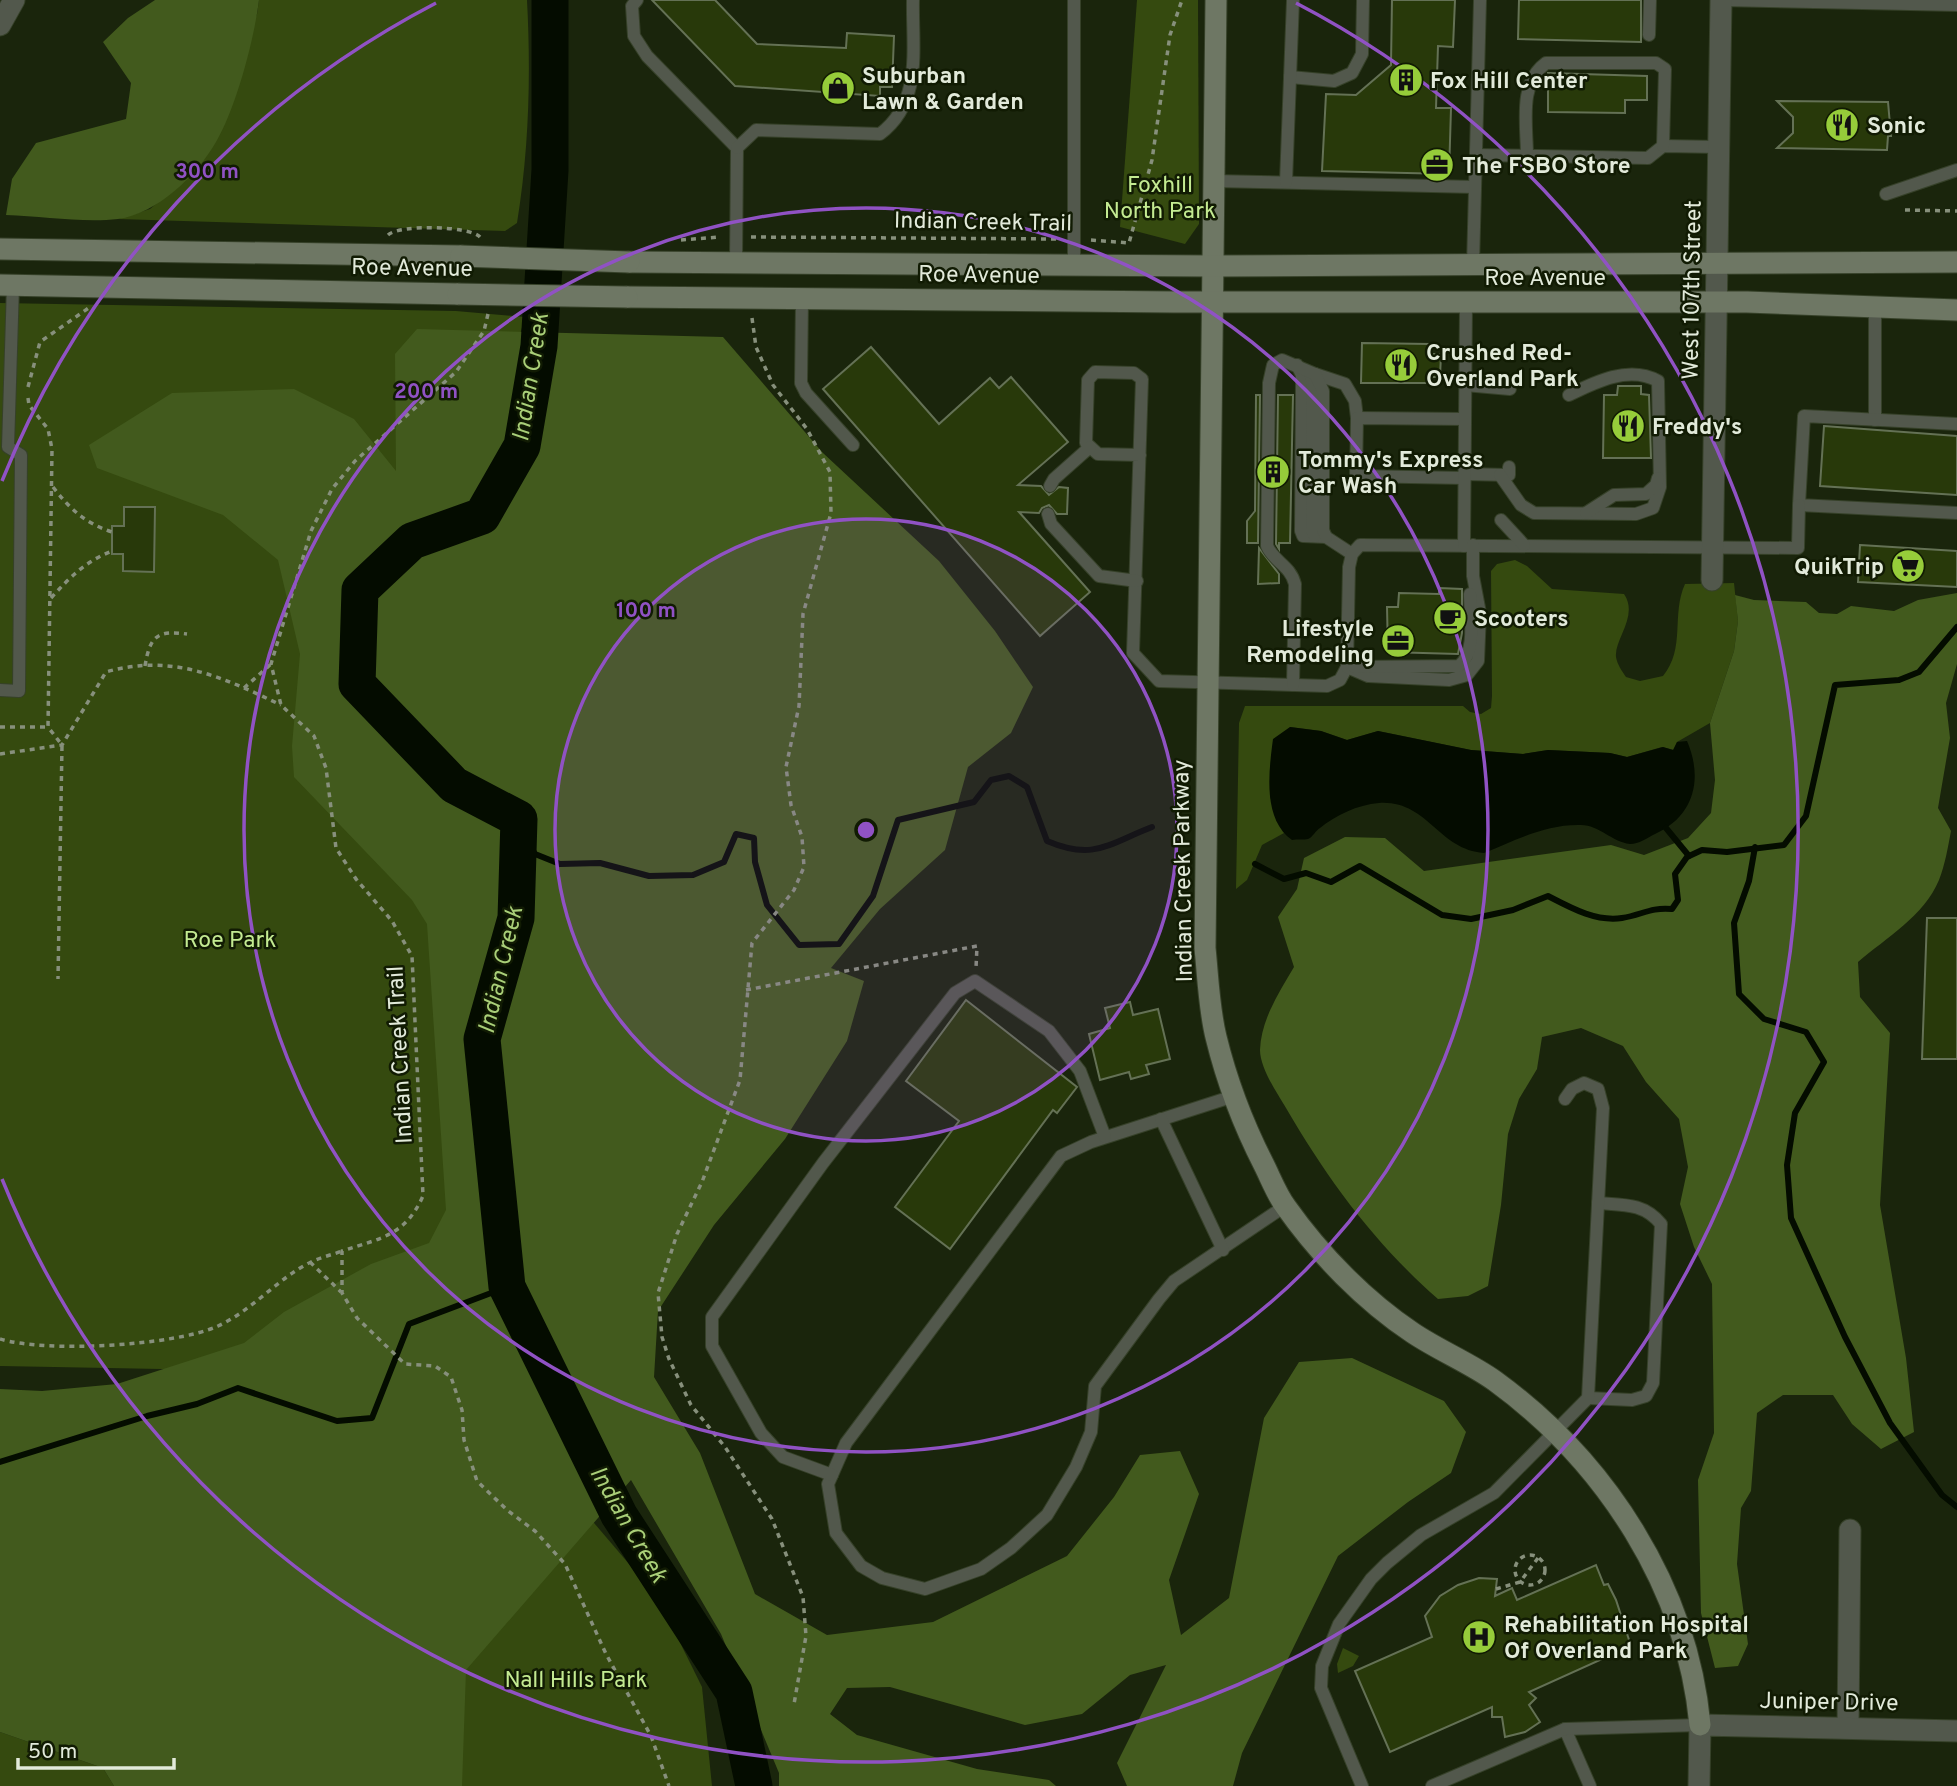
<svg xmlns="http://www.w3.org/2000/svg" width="1957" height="1786" viewBox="0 0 1957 1786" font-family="Overpass,sans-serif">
<rect width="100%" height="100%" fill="#1a250c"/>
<g fill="#354a0f">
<path d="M259 0H527C531 75 529 149 517 223L505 231 118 219 150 209 185 179 257 14Z"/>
<polygon points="1137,0 1198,0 1199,224 1185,244 1120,227"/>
<polygon points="0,303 456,311 525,317 495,425 440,814 490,1365 382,1373 0,1366"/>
<path d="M1515 560 1527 566 1552 589 1624 594C1639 616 1614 639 1616 657 1617 664 1622 671 1626 677L1640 681 1663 676C1686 648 1671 615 1685 584L1734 583 1738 621 1734 651 1710 723 1677 742 1674 750 1662 747 1627 757 1610 753 1548 750 1523 754 1471 750 1378 731 1347 740 1321 731 1290 727 1270 797 1284 833 1262 845 1247 880 1236 889 1239 723 1245 706H1463L1470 712 1481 714 1491 708 1492 696 1491 571 1497 564Z"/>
<polygon points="583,1510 658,1598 702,1687 712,1786 447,1786 453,1658"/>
<polygon points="1343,1648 1359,1656 1353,1666 1338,1673 1337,1664"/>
<polygon points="0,1732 103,1768 114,1786 0,1786"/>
</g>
<g fill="#425a1d">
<path d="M155 0H259C254 40 236 108 216 142 197 175 157 214 118 219 83 223 42 216 6 215L12 179 36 143 126 119 131 83 103 42 128 18Z"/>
<polygon points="417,329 723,337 823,453 939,561 995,631 1033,687 1011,733 968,767 945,850 880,909 831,968 864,981 847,1041 785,1139 714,1225 658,1311 654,1377 700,1453 755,1594 827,1635 933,1622 1067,1556 1114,1497 1140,1455 1180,1451 1199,1494 1169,1580 1181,1635 1229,1598 1264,1418 1299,1362 1352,1358 1444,1401 1466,1432 1451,1473 1408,1502 1338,1556 1242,1753 1233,1786 1127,1786 1117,1763 1166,1665 1130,1675 1082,1714 1025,1725 890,1687 847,1688 830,1714 857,1735 977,1769 1049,1780 1056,1786 779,1786 779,1773 721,1634 631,1480 466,1670 462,1786 114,1786 103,1768 0,1732 0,1389 42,1391 117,1384 244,1343 284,1312 371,1264 429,1243 446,1210 427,924 412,900 294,777 292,746 300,654 278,560 223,515 97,468 89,445 172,393 294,389 354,419 396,471 395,354"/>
<path d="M1957 593V664L1946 703 1950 738 1938 808 1951 831C1948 847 1945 865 1939 880 1924 916 1886 938 1858 962L1860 997 1890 1033 1880 1205 1906 1358 1914 1432 1881 1449 1852 1424 1833 1395H1783L1757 1413 1751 1491 1741 1508 1737 1564 1748 1644 1738 1666 1715 1668 1701 1613 1698 1480 1714 1433 1712 1284 1694 1247 1680 1204 1688 1167 1679 1119 1646 1082 1623 1046 1581 1028 1542 1037 1537 1069 1519 1099 1508 1134 1501 1205 1488 1286 1468 1296 1438 1299C1375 1244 1328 1180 1286 1108 1277 1093 1260 1068 1260 1050 1261 1020 1279 992 1294 967L1278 917 1297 889 1304 858 1345 837 1385 838 1424 871 1611 845 1644 855 1688 838 1711 813 1715 780 1710 723 1734 651 1738 621 1735 595 1754 600 1806 602 1819 613 1837 614 1851 606 1894 611 1918 600Z"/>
</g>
<path fill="#040c00" d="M1290 727 1321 731 1347 740 1378 731 1471 750 1523 754 1548 750 1610 753 1627 757 1663 747 1673 750 1677 742 1687 741C1703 778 1695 816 1655 834 1647 838 1639 844 1630 844 1612 842 1599 825 1581 825 1546 824 1516 840 1484 853 1438 850 1428 800 1379 803 1357 805 1336 815 1320 828 1316 830 1312 838 1308 839 1304 840 1297 839 1292 840 1262 819 1269 770 1273 739Z"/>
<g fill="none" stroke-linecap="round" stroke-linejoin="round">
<g stroke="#040c00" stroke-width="6">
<path d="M519 827 535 854 560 864 600 863 649 876 693 875 724 862 736 834 754 838 755 862 767 905 799 945 839 944 873 896 898 820 974 802 991 780 1009 776 1027 787 1047 841C1094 861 1108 844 1152 827"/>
<polyline points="1666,828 1689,856"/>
<polyline points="1755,847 1749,881 1734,923 1739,994 1764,1019 1806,1032 1824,1062 1795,1113 1787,1165 1791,1218 1845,1337 1890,1423 1942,1495 1957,1507"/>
<path d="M1255 864 1284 879 1306 873 1331 882 1360 866 1442 915 1471 919 1513 910 1548 896C1571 908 1596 922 1622 918 1642 915 1650 907 1672 909L1678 900 1675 874 1687 857 1702 850 1727 852 1784 845 1806 816 1835 685 1899 680 1919 672 1957 627"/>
<polyline points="0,1462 147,1416 197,1404 238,1388 337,1421 372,1418 409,1324 507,1287"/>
</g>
<polyline stroke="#040c00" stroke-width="37" points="550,0 550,170 539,346 522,446 482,516 412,541 360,590 357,684 454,785 519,819 516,918 482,1039 507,1287 619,1515 734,1692 754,1786"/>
</g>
<g fill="#28390a" stroke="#647155" stroke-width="2">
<polygon points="652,0 715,0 757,44 846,48 847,33 894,36 892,87 880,87 880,96 735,86"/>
<polygon points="1392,0 1455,0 1453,47 1438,46 1436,108 1451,108 1449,174 1322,171 1326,94 1356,95 1391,65"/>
<polygon points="1519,0 1641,0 1641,42 1518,39"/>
<polygon points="1548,73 1647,76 1647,100 1625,100 1625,113 1548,112"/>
<polygon points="1777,101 1888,102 1891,136 1888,136 1887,150 1777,148 1793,133 1793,117"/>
<polygon points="1362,343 1430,344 1429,354 1441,354 1440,377 1432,377 1432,383 1361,383"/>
<polygon points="871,347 939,424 990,378 999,388 1011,377 1068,442 1018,485 1041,486 1049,495 1059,487 1068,488 1067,514 1057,514 1049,505 1042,508 1039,513 1019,512 1090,592 1040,636 823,389"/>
<polygon points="1618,386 1641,386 1641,394 1649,395 1651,458 1603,458 1604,395 1617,395"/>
<polygon points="1256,395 1260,395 1258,543 1247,543 1247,521 1255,511"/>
<polygon points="1278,395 1293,395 1290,543 1279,543 1279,549 1276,544"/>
<polygon points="1824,426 1957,436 1957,495 1820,486"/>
<polygon points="124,507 155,507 154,572 123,571 123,554 112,554 112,526 124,526"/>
<polygon points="1860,545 1957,551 1957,587 1858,582"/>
<polygon points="1259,548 1279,574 1279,583 1258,584"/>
<polygon points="1439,588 1462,589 1462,633 1458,654 1388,652 1387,607 1398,607 1399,593 1439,594"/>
<polygon points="1927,918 1957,918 1957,1059 1922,1059"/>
<polygon points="966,1000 1077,1087 1057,1113 1053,1110 950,1249 895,1207 959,1121 906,1081"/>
<polygon points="1130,1002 1133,1015 1158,1009 1170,1059 1146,1065 1149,1074 1131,1079 1129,1072 1100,1080 1089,1034 1110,1028 1105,1008"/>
<polygon points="1596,1565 1604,1585 1608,1584 1616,1600 1631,1646 1529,1692 1536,1698 1529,1705 1540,1722 1525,1732 1505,1737 1502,1717 1492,1717 1492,1707 1390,1752 1355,1671 1432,1637 1425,1616 1440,1596 1458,1585 1479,1578 1497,1579 1495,1596 1512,1588 1517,1600"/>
</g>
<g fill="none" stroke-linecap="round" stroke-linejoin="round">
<g stroke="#364129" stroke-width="14">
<g id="lane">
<polyline points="637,0 632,6 634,36 647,56 737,148 736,263"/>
<polyline points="1721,0 1957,5"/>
<polyline points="1649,35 1650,0"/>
<polyline points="1290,77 1334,81 1352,73 1362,54 1363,0"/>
<path d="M737 148 756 130 880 134C923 102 912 48 913 0"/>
<polyline points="1476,155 1648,158 1663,146 1719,147"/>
<path d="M1527 156C1527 125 1518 83 1546 63H1656L1665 69 1663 146"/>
<polyline points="1214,181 1475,187"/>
<polyline points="1286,182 1293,0"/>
<polyline points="1886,194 1957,170"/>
<polyline points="1074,264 1074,0"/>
<polyline points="1473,265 1480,0"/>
<polyline points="802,299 801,383 806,393 853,445"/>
<polyline points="1875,305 1875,420"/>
<polyline points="1297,365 1302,375 1301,531 1303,536 1326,537 1352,554"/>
<polyline points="1310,374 1313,382 1312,531 1315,536"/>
<polyline points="1315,374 1345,384 1355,401 1357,418"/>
<polyline points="1465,385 1510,389"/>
<polyline points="1957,424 1804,416 1799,505 1957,513"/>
<polyline points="1140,455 1098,454 1086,443 1088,380 1095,372 1134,373 1142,379 1133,653 1159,681 1327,686 1340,680 1347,667 1349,567 1352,554 1360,545 1798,548 1799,505"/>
<polyline points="1464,474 1509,475 1509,467"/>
<path d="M1500 475 1521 505 1534 513 1636 514 1653 508 1660 487 1658 381C1629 365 1595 382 1569 395"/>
<polyline points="1465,478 1356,476 1357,418 1465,419"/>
<polyline points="1050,486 1054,479 1090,447"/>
<polyline points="1586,513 1614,495 1646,494 1656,485 1658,478"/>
<polyline points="1048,514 1051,524 1099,576 1137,581"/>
<polyline points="1501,520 1524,545"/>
<polyline points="1464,546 1466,303"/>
<polyline points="1347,667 1368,676 1449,680 1467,675 1478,661 1480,613 1473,576 1473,545"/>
<path d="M1354 667 1459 666C1477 652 1470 616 1470 594"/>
<path d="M1293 685 1295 584C1290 565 1274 562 1267 546L1269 383 1273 365 1282 360 1315 374 1323 391V530L1326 537"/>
<polyline points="0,690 19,691 21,455 8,447 13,285"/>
<polyline points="1234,1096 1091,1142 1061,1156 846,1443 828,1484 836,1533 861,1566 882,1578 925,1589 981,1569 1011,1548 1047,1515 1076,1467 1091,1432 1095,1386 1159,1299 1174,1281 1285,1206"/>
<polyline points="1161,1119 1223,1250"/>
<path d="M1588 1398 1632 1400 1646 1396 1653 1383 1661 1224C1644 1203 1624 1205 1598 1203"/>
<polyline points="832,1475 783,1457 761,1433 712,1346 712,1317 823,1163 955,993 975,981 1049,1031 1080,1071 1105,1137"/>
<polyline points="1565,1729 1590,1786"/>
<polyline points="1362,1786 1321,1688 1322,1666 1339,1624 1371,1579 1387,1563 1421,1535 1494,1493 1588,1398 1603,1108 1598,1089 1584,1083 1572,1089 1565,1099"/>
<polyline points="1432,1786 1565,1729 1700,1725"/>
</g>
</g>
<g stroke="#364129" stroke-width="23">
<g id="street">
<polyline points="0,25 14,0"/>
<polyline points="1712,580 1721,0"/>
<polyline points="1848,1727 1850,1530"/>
<polyline points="1699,1786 1700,1725 1957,1731"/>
</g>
</g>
<g stroke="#364129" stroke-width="23">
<g id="secondary">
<path d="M1216 0 1205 948C1208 977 1209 1009 1216 1037 1227 1082 1243 1124 1264 1165 1271 1179 1277 1195 1286 1207 1320 1255 1365 1301 1413 1333 1440 1351 1470 1363 1495 1381 1606 1462 1687 1587 1700 1725"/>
<polyline points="0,249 461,256"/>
<polyline points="629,262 1213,266 1957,262"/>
<polyline points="0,285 458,294"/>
<polyline points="627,297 1174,302 1747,302 1957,310"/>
</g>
</g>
<g stroke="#87907c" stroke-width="3.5" stroke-dasharray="5 5" stroke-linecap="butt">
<polyline points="1905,210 1957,211"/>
<path d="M388 235C400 224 470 226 480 237"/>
<polyline points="751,237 1059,239"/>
<polyline points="681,240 719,237"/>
<polyline points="1091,240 1129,243 1152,160 1170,35 1182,0"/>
<path d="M488 314 484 331 456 372 355 461 332 489 311 531 271 664 281 705 314 736 326 768 336 848 356 879 392 921 412 956 423 1196C405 1236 381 1238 342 1251V1293L357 1318 405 1364 435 1366 451 1377 462 1410 464 1440 477 1481 507 1510 535 1531 565 1564 606 1654 651 1736 669 1786"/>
<polyline points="752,318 756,347 773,385 807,429 830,472 831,513 803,614 799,706 786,767 791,805 802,837 804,867 794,890 752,943 740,1080 702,1182 677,1234 658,1293 662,1337 669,1359 691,1405 725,1447 772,1519 803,1597 806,1636 794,1704"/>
<polyline points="28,387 40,342 90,307"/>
<polyline points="28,398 29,405 48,429 52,449 48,727 62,745 58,979"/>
<path d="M53 487C70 509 85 523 112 532"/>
<path d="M51 598C70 577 86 561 112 551"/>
<path d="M145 666C150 636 157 630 187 634"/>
<polyline points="244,688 271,664"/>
<polyline points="0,727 48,727"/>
<path d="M0 754 62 745 106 672C172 653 222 677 281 705"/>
<polyline points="746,990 977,946 976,968"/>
<polyline points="310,1262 341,1292"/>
<path d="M0 1339C46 1353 174 1346 218 1326 253 1310 278 1278 311 1262 321 1257 332 1255 342 1251"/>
<circle cx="1530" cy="1570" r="15"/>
<polyline points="1496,1589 1520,1582 1538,1558"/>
</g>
<use href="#lane" stroke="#52584c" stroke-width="12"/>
<use href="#street" stroke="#52584c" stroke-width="21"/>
<use href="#secondary" stroke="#6e7764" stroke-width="21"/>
<g stroke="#364129" stroke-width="23" stroke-linecap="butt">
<g id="secondary-bridge">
<polyline points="461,256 629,262"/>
<polyline points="458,294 627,297"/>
</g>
</g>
<use href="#secondary-bridge" stroke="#6e7764" stroke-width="21"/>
</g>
<circle cx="866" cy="830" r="311" fill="#9052c4" fill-opacity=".12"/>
<g fill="none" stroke="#9052c4" stroke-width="3.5">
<circle cx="866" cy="830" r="311"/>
<circle cx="866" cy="830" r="622"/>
<path d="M2 481A932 932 0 0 1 436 3M1296 3A932 932 0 1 1 2 1179"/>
</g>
<defs>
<g id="building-disc" transform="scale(1.75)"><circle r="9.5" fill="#96cc3a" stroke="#111b03"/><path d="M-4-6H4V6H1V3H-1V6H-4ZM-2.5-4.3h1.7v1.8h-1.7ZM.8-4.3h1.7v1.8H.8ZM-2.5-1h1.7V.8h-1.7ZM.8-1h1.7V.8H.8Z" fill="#111"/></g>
<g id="shop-disc" transform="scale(1.75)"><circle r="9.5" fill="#96cc3a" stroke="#111b03"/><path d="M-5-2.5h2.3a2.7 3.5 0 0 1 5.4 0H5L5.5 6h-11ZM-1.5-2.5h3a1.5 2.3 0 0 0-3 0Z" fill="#111"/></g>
<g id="restaurant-disc" transform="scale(1.75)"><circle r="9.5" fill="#96cc3a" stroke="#111b03"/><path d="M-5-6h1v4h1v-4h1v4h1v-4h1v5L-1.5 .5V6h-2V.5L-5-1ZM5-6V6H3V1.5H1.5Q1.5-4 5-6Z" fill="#111"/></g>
<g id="office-disc" transform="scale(1.75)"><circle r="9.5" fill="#96cc3a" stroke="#111b03"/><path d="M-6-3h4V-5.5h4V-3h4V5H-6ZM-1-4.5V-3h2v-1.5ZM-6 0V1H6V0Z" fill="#111"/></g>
<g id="supermarket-disc" transform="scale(1.75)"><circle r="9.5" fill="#96cc3a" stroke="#111b03"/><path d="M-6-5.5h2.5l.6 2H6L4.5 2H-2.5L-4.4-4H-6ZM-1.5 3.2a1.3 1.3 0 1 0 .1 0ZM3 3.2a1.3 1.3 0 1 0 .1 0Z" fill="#111"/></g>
<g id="cafe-disc" transform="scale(1.75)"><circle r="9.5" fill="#96cc3a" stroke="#111b03"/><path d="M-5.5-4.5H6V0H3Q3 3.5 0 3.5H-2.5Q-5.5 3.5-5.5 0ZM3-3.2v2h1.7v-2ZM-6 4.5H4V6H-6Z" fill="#111"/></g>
<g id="hospital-disc" transform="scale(1.75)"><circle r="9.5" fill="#96cc3a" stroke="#111b03"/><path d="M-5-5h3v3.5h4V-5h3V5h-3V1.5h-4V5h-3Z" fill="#111"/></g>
</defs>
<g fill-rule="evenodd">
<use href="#building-disc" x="1406" y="80"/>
<use href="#shop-disc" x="838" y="88"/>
<use href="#restaurant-disc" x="1842" y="125"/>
<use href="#office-disc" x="1437" y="165"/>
<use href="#restaurant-disc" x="1401" y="365"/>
<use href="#restaurant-disc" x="1628" y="426"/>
<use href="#building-disc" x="1273" y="472"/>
<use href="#supermarket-disc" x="1908" y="566"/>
<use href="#cafe-disc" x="1450" y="618"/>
<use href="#office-disc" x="1398" y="641"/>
<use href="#hospital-disc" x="1479" y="1637"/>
</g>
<g text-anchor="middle" stroke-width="5" stroke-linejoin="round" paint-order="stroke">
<g font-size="23" font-weight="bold" fill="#e2eada" stroke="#111b03" text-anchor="start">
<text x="862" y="83">Suburban<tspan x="862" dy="26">Lawn &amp; Garden</tspan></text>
<text x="1430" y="88">Fox Hill Center</text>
<text x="1867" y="133">Sonic</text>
<text x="1462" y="173">The FSBO Store</text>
<text x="1426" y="360">Crushed Red-<tspan x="1426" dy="26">Overland Park</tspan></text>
<text x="1652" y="434">Freddy's</text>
<text x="1298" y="467">Tommy's Express<tspan x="1298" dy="26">Car Wash</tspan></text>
<text x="1884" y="574" text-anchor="end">QuikTrip</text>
<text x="1474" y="626">Scooters</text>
<text x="1374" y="636" text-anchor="end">Lifestyle<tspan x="1374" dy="26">Remodeling</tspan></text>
<text x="1504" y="1632">Rehabilitation Hospital<tspan x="1504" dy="26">Of Overland Park</tspan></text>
</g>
<g font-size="23" fill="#c3ea91" stroke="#111b03">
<text x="1160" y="192">Foxhill<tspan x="1160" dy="26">North Park</tspan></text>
<text x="230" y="947">Roe Park</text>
<text x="576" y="1687">Nall Hills Park</text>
</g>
<g font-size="23" fill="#e2eada" stroke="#111b03">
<text transform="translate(983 221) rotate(1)" y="8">Indian Creek Trail</text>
<text transform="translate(412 267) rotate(1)" y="8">Roe Avenue</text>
<text transform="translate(979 274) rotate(1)" y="8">Roe Avenue</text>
<text x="1545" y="285">Roe Avenue</text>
<text transform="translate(1691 290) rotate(-89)" y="8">West 107th Street</text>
<text transform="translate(1182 871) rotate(-91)" y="8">Indian Creek Parkway</text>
<text transform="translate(399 1055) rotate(-93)" y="8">Indian Creek Trail</text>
<text transform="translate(1829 1701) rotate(1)" y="8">Juniper Drive</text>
</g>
<g font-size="24" font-style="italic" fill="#a9cf78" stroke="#111b03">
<text transform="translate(530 377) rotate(-81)" y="8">Indian Creek</text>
<text transform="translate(500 970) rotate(-77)" y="8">Indian Creek</text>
<text transform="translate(629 1524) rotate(60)" y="8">Indian Creek</text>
</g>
</g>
<circle cx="866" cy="830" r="10" fill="#9052c4" stroke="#111b03" stroke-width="3.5"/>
<g font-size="21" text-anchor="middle" font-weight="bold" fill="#9052c4" stroke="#111b03" stroke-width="5" stroke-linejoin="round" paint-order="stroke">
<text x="207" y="178">300 m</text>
<text x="426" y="398">200 m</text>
<text x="646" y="617">100 m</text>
</g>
<path d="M18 1758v10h156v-10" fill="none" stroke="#e2eada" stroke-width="3.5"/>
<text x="28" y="1758" font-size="21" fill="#e2eada" stroke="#111b03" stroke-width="5" paint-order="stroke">50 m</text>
</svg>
